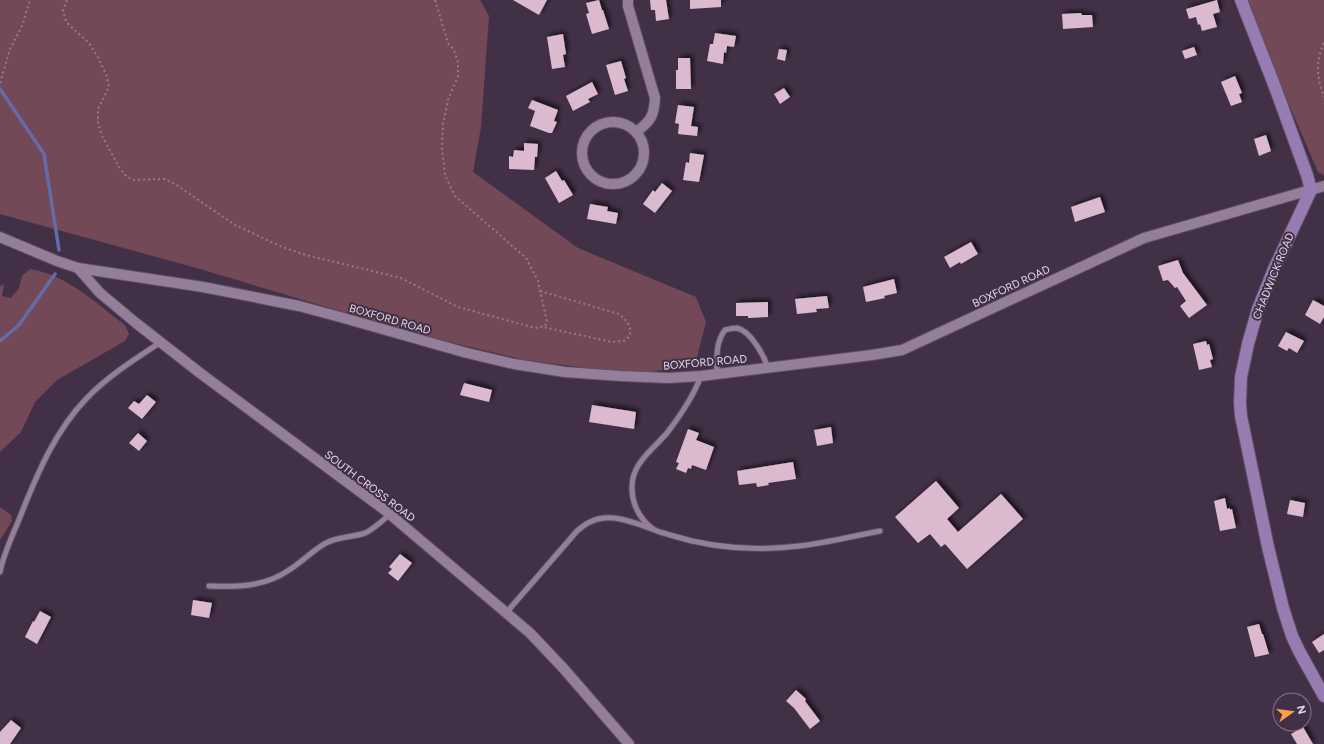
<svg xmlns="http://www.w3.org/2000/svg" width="1324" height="744" viewBox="0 0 1324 744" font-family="Figtree,sans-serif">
<defs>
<filter id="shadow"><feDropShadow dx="3" dy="-3" stdDeviation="2" flood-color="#0009"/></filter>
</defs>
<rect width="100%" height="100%" fill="#423047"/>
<g fill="#734957">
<polygon points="0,0 480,0 489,16 481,127 473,172 578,248 696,297 706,322 695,365 635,374 525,360 417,334 200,269 0,214"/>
<polygon points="1244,0 1324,0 1324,175 1318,172"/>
<path d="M30 269C68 275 95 303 125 325L129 334 125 341 57 380 35 402 21 432 0 452V286L4 284 2 296 11 298 19 288 22 276Z"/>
<polygon points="0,507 11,515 12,521 0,540"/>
</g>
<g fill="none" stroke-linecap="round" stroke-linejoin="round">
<g stroke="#656ba6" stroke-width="3.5">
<polyline points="0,89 44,154 59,250"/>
<polyline points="0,341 19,325 55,274"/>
</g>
</g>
<g fill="#dbbad0" filter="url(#shadow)">
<polygon points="513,0 547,0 539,15"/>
<polygon points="599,0 602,10 603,10 609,29 592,34 586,14 589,13 586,3"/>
<polygon points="650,0 666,0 669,19 656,21 655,10 651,10"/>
<polygon points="690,0 721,0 721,7 690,9"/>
<polygon points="1217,0 1220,12 1213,14 1217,27 1202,31 1200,24 1198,25 1196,17 1189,19 1186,9"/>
<polygon points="1081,13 1082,15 1092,15 1093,27 1063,29 1062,14"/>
<polygon points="715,33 736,36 734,47 727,46 726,53 724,52 723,64 707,61 710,44 713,44"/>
<polygon points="563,34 566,54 563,55 565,67 552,69 547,37"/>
<polygon points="1194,47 1197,55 1185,59 1182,51"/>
<polygon points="779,49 787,50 785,61 777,59"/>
<polygon points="678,58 690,58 691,89 676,89 676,70 678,70"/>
<polygon points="621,61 626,78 624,79 628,91 615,95 606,65"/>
<polygon points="1235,76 1242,93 1239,94 1242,102 1231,106 1221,82"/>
<polygon points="592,82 598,94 588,99 590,102 573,111 566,96"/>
<polygon points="784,88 790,97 780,104 774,94"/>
<polygon points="532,100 558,110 554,121 557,122 552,133 549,133 530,126 535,111 528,108"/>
<polygon points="678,105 694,107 691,126 698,127 697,136 678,134 679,124 675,123"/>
<polygon points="1266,135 1271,151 1259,156 1254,139"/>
<polygon points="524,143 538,144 537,157 535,157 534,170 509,169 509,156 513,157 514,150 524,151"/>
<polygon points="690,153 704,155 699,182 683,180 686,162 689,163"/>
<polygon points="556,171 562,181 564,180 573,195 559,203 545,178"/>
<polygon points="662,183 672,191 655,213 643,204 653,190 655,192"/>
<polygon points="1100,197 1105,212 1075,222 1071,207"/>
<polygon points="590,204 608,207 607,211 618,213 616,224 587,219"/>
<polygon points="971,242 978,254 961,264 960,262 950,268 944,257"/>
<polygon points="1178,260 1183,273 1207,305 1189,318 1180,306 1186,301 1177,287 1175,288 1168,280 1163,281 1158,266"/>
<polygon points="894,279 897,293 884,296 885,298 866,302 863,287"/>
<polygon points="827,296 829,308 816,309 817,312 797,314 795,299"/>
<polygon points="1313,300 1324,306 1324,317 1320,324 1305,315"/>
<polygon points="768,302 768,317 748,318 748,316 736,316 736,303"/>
<polygon points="1286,332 1304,341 1297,353 1289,348 1287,351 1278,346"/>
<polygon points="1206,341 1207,345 1209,344 1213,359 1210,360 1212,367 1199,370 1193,344"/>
<polygon points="464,383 492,390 489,402 460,395"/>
<polygon points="147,395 156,402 142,419 128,408 134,401 139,404"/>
<polygon points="592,405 636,412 634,429 589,422"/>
<polygon points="831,427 833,443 817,446 814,430"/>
<polygon points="688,429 699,433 696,440 714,447 706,470 692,465 691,469 688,468 686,473 676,469 679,463 676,462"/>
<polygon points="138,433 147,441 139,451 129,443"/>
<polygon points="793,462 796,479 768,483 769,485 757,487 756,483 739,485 737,471"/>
<polygon points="936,481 959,508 947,519 958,532 1001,494 1023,519 967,569 945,544 941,547 930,534 918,543 895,517"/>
<polygon points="1225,498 1227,509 1230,508 1230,510 1232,509 1236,528 1220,531 1214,501"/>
<polygon points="1290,500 1305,503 1303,517 1287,514"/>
<polygon points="400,554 412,563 398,581 388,573 392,569 389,567"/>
<polygon points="193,600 212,603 209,618 191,615"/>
<polygon points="40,611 51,617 37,644 25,637 33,621 34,622"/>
<polygon points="1259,624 1262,634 1263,634 1269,654 1255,657 1247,627"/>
<polygon points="1324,634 1324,650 1319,653 1312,642"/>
<polygon points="796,690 806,699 805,701 820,721 810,729 794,708 786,701"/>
<polygon points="11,720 21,728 10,744 0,744 0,732"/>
<polygon points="1303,727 1313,744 1297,744 1291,734"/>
</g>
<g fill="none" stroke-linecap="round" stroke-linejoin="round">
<g stroke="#5d4d61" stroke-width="7">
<g id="lane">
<path d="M717 374C717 359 715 343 725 330 729 329 734 328 737 328 751 331 764 356 768 368"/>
<path d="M701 376C694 395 680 416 667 433 655 447 637 460 633 478 629 498 637 517 653 529 657 532 665 533 670 535 711 548 757 551 799 546 826 543 853 536 880 531"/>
<path d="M0 572C4 551 15 531 22 512 38 472 56 430 86 399 108 376 135 359 161 342"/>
<path d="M209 586C237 587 265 587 289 570 302 562 313 550 326 543 337 537 351 537 362 534 371 532 383 520 390 514"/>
<path d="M506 613 577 531C581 528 585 524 590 522 610 512 633 522 652 529"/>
</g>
</g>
<g stroke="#5d4d61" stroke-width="12">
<g id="street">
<path d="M628 0V6L655 98C654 116 651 121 636 132"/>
<circle cx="613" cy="153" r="31"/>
<polyline points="0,237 57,261 78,268 203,287 299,306 340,317 467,353 514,364 565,372 621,376 668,378 701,376 872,355 902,350 1144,238 1324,186"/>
<polyline points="78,268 100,293 136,323 200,373 386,511 530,633 564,669 629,744"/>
</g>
</g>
<g stroke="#5d4d61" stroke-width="14">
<polyline id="secondary" points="1241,0 1275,87 1307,175 1311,190 1274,269 1258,309 1248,344 1241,377 1240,403 1241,416 1268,547 1283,608 1292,636 1299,651 1324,696"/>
</g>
<g stroke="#8d7e91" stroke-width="2" stroke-dasharray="2 3" stroke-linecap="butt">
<polyline points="67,0 63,10 65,19 69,25 89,43 99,59 107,77 109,87 98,109 98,124 103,138 119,167 127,177 133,180 165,179 178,186 235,225 280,246 306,255 401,278 458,307 535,328 545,326 547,322 538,281 526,258 455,196 445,175 442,148 443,124 448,100 458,76 458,62 454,50 448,43 435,0"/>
<path d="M1324 43C1315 61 1317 79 1324 97"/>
<polyline points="0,83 10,49 22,26 30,0"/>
<path d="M540 291 619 314C627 321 631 324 630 336L624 341 612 342 543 327"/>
</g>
<use href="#lane" stroke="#947f9a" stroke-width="5"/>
<use href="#street" stroke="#947f9a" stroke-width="10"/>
<use href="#secondary" stroke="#977cb2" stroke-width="12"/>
</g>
<g text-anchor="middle" stroke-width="4" stroke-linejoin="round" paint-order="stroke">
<g font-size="11" fill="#e4d8e7" stroke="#423047">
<text transform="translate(1273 276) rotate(-68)" y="4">CHADWICK ROAD</text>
<text transform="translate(1011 286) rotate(-25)" y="4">BOXFORD ROAD</text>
<text transform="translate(390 319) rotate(16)" y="4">BOXFORD ROAD</text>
<text transform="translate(705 362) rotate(-5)" y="4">BOXFORD ROAD</text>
<text transform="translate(370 486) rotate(37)" y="4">SOUTH CROSS ROAD</text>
</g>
</g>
<g transform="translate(1292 712) rotate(76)"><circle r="19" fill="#423047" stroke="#837387"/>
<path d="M0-3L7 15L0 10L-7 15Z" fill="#f99f4d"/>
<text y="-6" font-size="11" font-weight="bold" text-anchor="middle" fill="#e4d8e7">N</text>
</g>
</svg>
